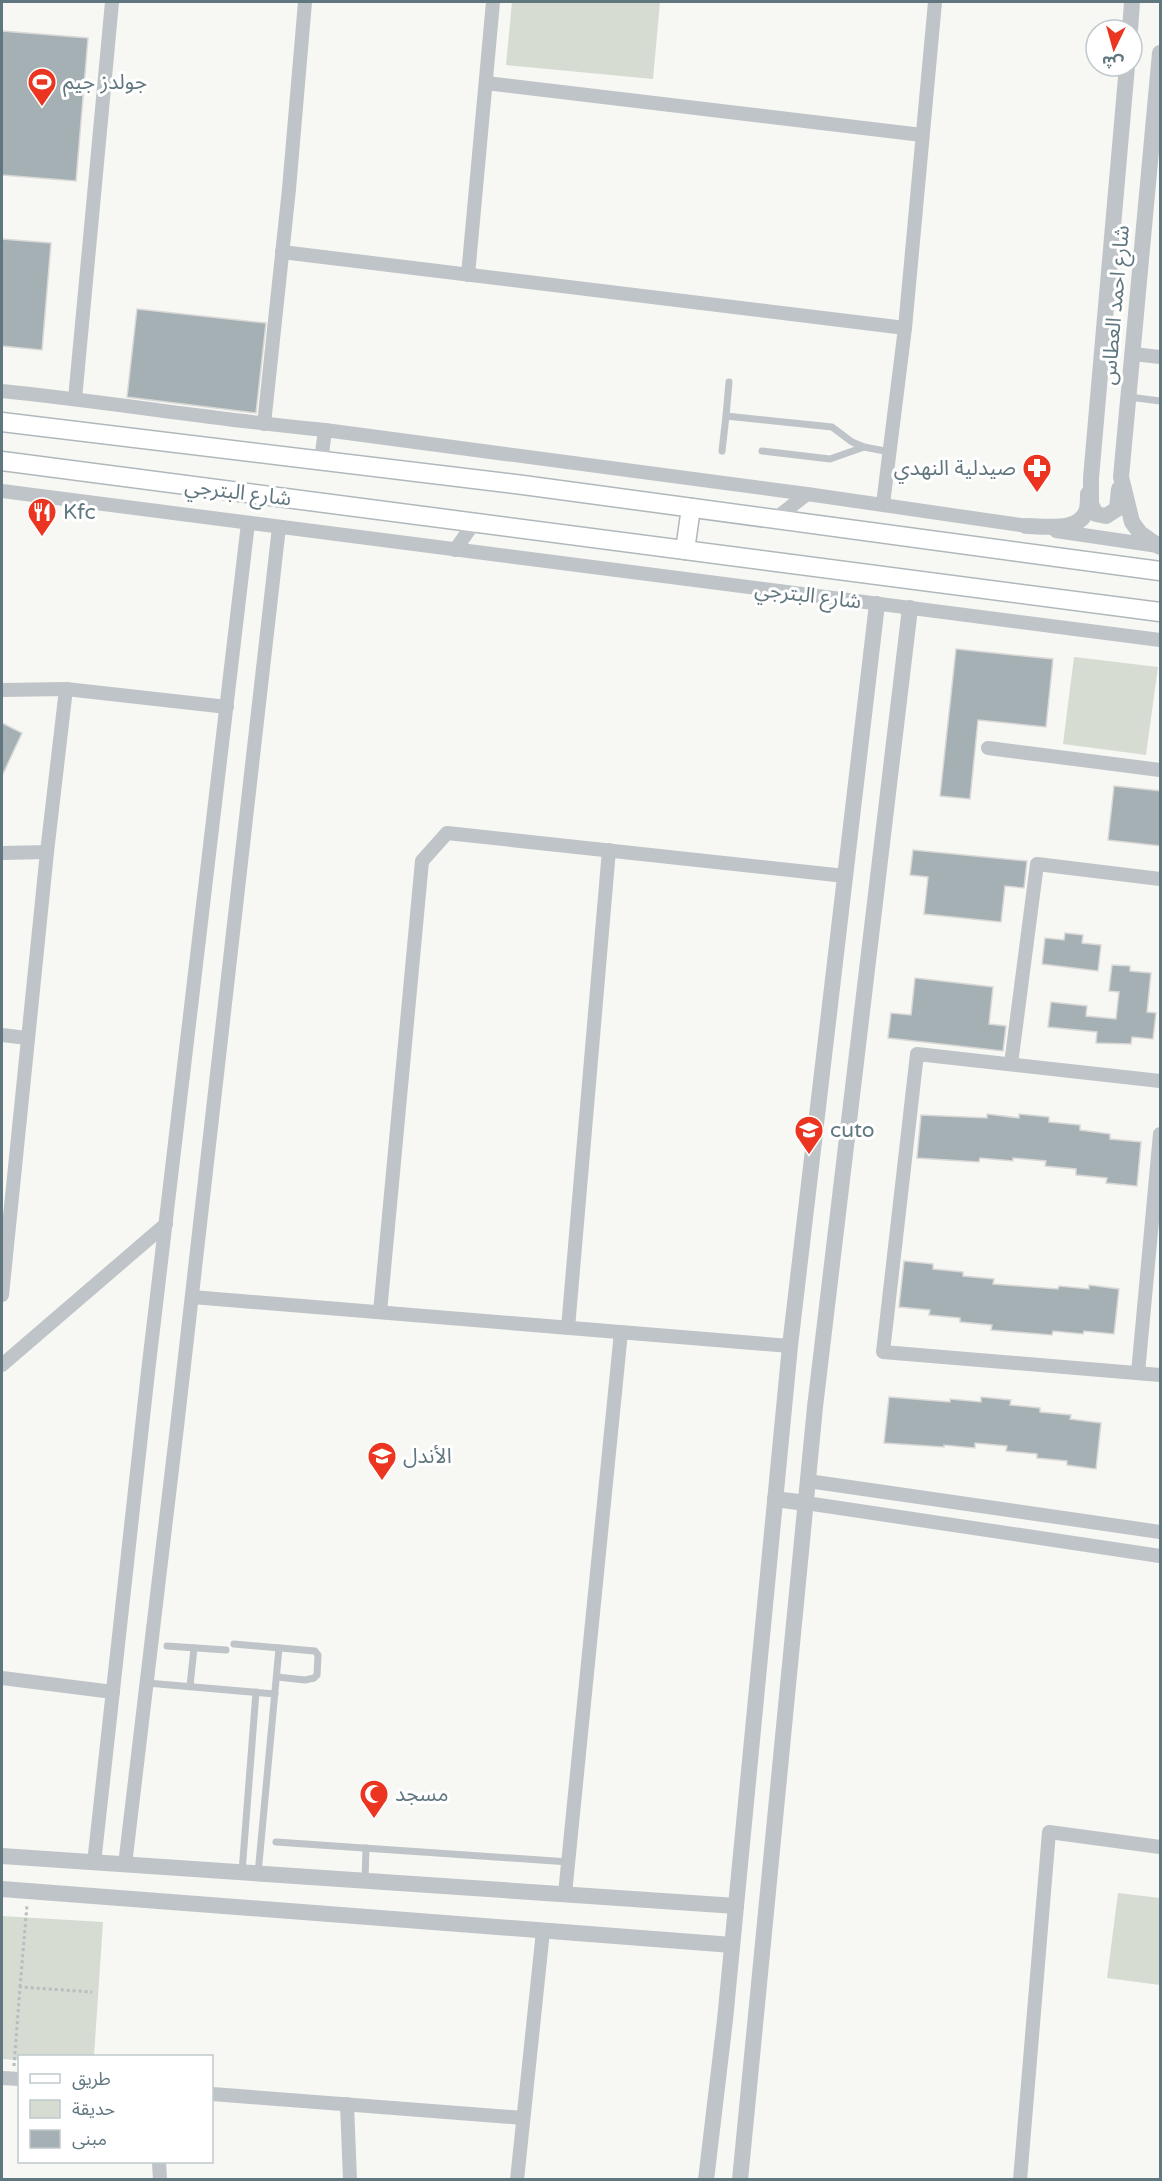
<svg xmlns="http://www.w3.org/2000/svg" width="1162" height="2181" viewBox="0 0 1162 2181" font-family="'Varela Round','Noto Sans Arabic',sans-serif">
<rect width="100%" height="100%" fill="#f7f7f4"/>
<g fill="#d7dcd3">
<polygon points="512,2 660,2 653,79 506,65"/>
<polygon points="1074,657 1158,667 1146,755 1063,744"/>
<polygon points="1118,1893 1160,1898 1160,1985 1107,1978"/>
<polygon points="2,1916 103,1922 94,2056 20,2056 19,2060 2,2059"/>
</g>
<g fill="#a4b0b4" stroke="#d9d8d6" stroke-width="1.5">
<polygon points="2,31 88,38 76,181 2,175"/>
<polygon points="2,239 51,243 42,350 2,346"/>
<polygon points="137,309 266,323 256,413 127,397"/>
<polygon points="956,649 1053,659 1046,727 978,720 970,799 940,796"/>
<polygon points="2,723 22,733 2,776"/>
<polygon points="1114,786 1161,791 1161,846 1108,840"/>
<polygon points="913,850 1027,861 1024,888 1005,886 1001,922 924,914 928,877 910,875"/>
<polygon points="1065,933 1083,935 1082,943 1101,945 1098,971 1042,964 1045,938 1064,940"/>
<polygon points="1112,965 1130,966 1130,971 1151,973 1147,1012 1156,1013 1153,1039 1132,1037 1131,1044 1096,1043 1097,1032 1048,1027 1051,1002 1087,1006 1086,1016 1116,1019 1119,992 1109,991"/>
<polygon points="915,978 993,987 989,1024 1006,1026 1003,1051 888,1038 891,1013 911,1015"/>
<polygon points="987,1114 1019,1118 1019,1114 1049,1117 1049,1122 1080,1125 1080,1130 1110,1134 1110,1139 1141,1142 1137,1186 1106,1183 1107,1178 1076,1175 1076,1169 1045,1166 1046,1161 1013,1158 1013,1161 980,1158 979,1162 917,1158 921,1115 987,1118"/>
<polygon points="904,1261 933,1264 933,1269 963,1272 963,1276 994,1279 993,1284 1058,1289 1059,1286 1089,1289 1089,1285 1119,1289 1114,1334 1084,1331 1083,1334 1053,1331 1052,1335 991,1330 992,1325 960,1322 960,1318 929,1315 930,1310 899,1307"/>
<polygon points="889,1397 950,1402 950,1399 981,1402 981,1397 1011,1400 1010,1405 1040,1408 1040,1412 1071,1415 1070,1419 1101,1423 1096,1469 1067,1465 1067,1461 1037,1458 1037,1454 1006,1451 1007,1446 975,1443 975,1448 944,1445 944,1447 884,1443"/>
</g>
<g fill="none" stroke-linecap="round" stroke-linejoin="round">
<g stroke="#b0b8bc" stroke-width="21">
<g id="secondary">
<polyline points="2,422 523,485 1160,571"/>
<polyline points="2,461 1160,612"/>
<polyline points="685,550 691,508"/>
</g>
</g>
<g stroke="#b8bdbf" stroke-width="3" stroke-dasharray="3 3" stroke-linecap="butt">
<polyline points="20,1987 27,1905"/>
<polyline points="14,2066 20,1987 92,1992"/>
</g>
<g stroke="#bec4c7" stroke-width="7">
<polyline points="1129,397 1160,401"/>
<polyline points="726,416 729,382"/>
<polyline points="722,451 726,416 832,427 852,442 864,447 890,452"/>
<polyline points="762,451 830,459 864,447"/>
<polyline points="234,1644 315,1651 318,1655 317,1675 314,1678 305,1680 277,1677"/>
<polyline points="167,1646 226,1650"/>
<polyline points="147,1683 275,1694"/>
<polyline points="190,1686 194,1648"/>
<polyline points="276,1842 569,1862"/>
<polyline points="242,1872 256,1692"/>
<polyline points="258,1874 279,1648"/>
<polyline points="365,1881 366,1848"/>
</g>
<g stroke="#bec4c7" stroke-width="14">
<polyline points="486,83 922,135"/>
<polyline points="282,252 905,328"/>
<polyline points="468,275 493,2"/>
<polyline points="1133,354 1160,357"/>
<path d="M2 391C110 402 217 420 325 430L807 494 1034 527"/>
<polyline points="75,399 112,2"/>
<polyline points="264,424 289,189 305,2"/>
<polyline points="321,461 325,430"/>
<polyline points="2,491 1160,640"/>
<polyline points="883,504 905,328 935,2"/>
<polyline points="775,519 807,494"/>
<polyline points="1056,531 1158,546"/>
<polyline points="455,550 474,523"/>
<polyline points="2,690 66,689 227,707"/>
<polyline points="988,748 1160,770"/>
<polyline points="2,853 47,852"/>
<polyline points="2,1035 27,1038"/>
<polyline points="1011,1064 1037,864 1160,879"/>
<polyline points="1160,1081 917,1054 883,1352 1160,1375"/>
<polyline points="2,1295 47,852 66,689"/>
<polyline points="192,1297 790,1346"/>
<polyline points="380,1312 422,861 447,833 845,876"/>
<polyline points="568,1328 609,850"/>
<polyline points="2,1365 166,1224"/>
<polyline points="1138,1373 1160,1134"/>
<polyline points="808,1481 1160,1532"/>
<polyline points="806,1503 1160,1556"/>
<polyline points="2,1678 113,1692"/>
<polyline points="94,1863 148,1372 248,523"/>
<polyline points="125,1865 177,1427 279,527"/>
<polyline points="565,1894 621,1332"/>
<polyline points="2,2078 20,2079"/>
<polyline points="212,2094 523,2118"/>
<polyline points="347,2104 350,2180"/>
<polyline points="159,2162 160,2180"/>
<polyline points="517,2180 543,1931"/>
<polyline points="1020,2180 1049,1832 1160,1847"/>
</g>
<g stroke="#bec4c7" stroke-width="16">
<polyline points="1130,30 1132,2"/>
<polyline points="1119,489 1117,509 1106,516 1096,514 1091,504 1091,478 1127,66"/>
<path d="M1026 526C1045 526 1081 533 1087 509 1088 504 1088 498 1088 494"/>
<polyline points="1160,547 1140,533 1132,522 1121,477 1160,53"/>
<polyline points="775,1499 806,1503"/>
<polyline points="2,1856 736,1906"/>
<polyline points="2,1889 732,1945"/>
<polyline points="706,2180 725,2020 790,1346 877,604"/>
<polyline points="740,2180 815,1407 910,608"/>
</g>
<use href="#secondary" stroke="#fff" stroke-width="18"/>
</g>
<defs>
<g id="stadium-pin" transform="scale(1.5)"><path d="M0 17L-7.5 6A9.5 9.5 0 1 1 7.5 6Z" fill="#eb3520" stroke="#fff"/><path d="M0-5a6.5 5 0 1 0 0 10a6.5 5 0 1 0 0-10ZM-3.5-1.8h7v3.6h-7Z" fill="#fff"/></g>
<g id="pharmacy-pin" transform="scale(1.5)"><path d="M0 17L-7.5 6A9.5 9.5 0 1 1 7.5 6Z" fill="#eb3520" stroke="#fff"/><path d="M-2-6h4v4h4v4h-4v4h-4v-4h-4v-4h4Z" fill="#fff"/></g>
<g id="restaurant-pin" transform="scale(1.5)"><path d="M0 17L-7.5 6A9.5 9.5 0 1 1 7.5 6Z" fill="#eb3520" stroke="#fff"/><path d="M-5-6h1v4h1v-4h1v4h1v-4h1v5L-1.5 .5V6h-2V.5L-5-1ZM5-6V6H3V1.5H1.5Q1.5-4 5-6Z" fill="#fff"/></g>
<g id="school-pin" transform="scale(1.5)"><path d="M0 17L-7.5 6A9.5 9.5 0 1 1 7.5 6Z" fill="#eb3520" stroke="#fff"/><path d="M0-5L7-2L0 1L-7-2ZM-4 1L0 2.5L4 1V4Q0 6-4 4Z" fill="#fff"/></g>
<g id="mosque-pin" transform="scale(1.5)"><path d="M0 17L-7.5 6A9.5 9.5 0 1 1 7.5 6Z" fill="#eb3520" stroke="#fff"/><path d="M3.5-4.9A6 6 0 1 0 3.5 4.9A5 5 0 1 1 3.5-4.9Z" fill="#fff"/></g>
</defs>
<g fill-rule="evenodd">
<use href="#stadium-pin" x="42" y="82"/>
<use href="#pharmacy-pin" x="1037" y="468"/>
<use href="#restaurant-pin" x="42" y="512"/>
<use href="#school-pin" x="809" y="1130"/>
<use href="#school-pin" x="382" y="1456"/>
<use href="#mosque-pin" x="374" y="1794"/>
</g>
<g text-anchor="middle" stroke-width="6" stroke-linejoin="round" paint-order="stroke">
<g font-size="21" fill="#617780" stroke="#fff" text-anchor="start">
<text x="63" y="89">جولدز جيم</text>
<text x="1016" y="475" text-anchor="end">صيدلية النهدي</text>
<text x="63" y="519">Kfc</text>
<text x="830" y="1137">cuto</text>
<text x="403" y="1463">الأندل</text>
<text x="395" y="1801">مسجد</text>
</g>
<g font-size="21" fill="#617780" stroke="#fff">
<text transform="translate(1115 305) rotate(-85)" y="7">شارع احمد العطاس</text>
<text transform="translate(238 492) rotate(7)" y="7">شارع البترجي</text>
<text transform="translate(808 595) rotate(7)" y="7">شارع البترجي</text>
</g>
</g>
<rect width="1162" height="2181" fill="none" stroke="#617780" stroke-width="6"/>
<rect x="18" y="2055" width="195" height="108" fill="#ffffff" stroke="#c0c9cc" stroke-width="1.5"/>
<rect x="30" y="2074" width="30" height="9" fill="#ffffff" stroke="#c0c9cc" stroke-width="1.5"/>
<text x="72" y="2085" font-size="18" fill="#617780">طريق</text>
<rect x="30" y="2100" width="30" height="18" fill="#d7dcd3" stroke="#c0c9cc" stroke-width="1.5"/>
<text x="72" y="2115" font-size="18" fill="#617780">حديقة</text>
<rect x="30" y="2130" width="30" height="18" fill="#a4b0b4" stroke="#c0c9cc" stroke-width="1.5"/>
<text x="72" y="2145" font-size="18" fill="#617780">مبنى</text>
<g transform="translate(1114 48) rotate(185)"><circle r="28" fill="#ffffff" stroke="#c0c9cc" stroke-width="1.5"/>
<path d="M0-4.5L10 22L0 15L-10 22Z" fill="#eb3520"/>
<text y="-9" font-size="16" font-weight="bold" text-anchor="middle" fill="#617780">ش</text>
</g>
</svg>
